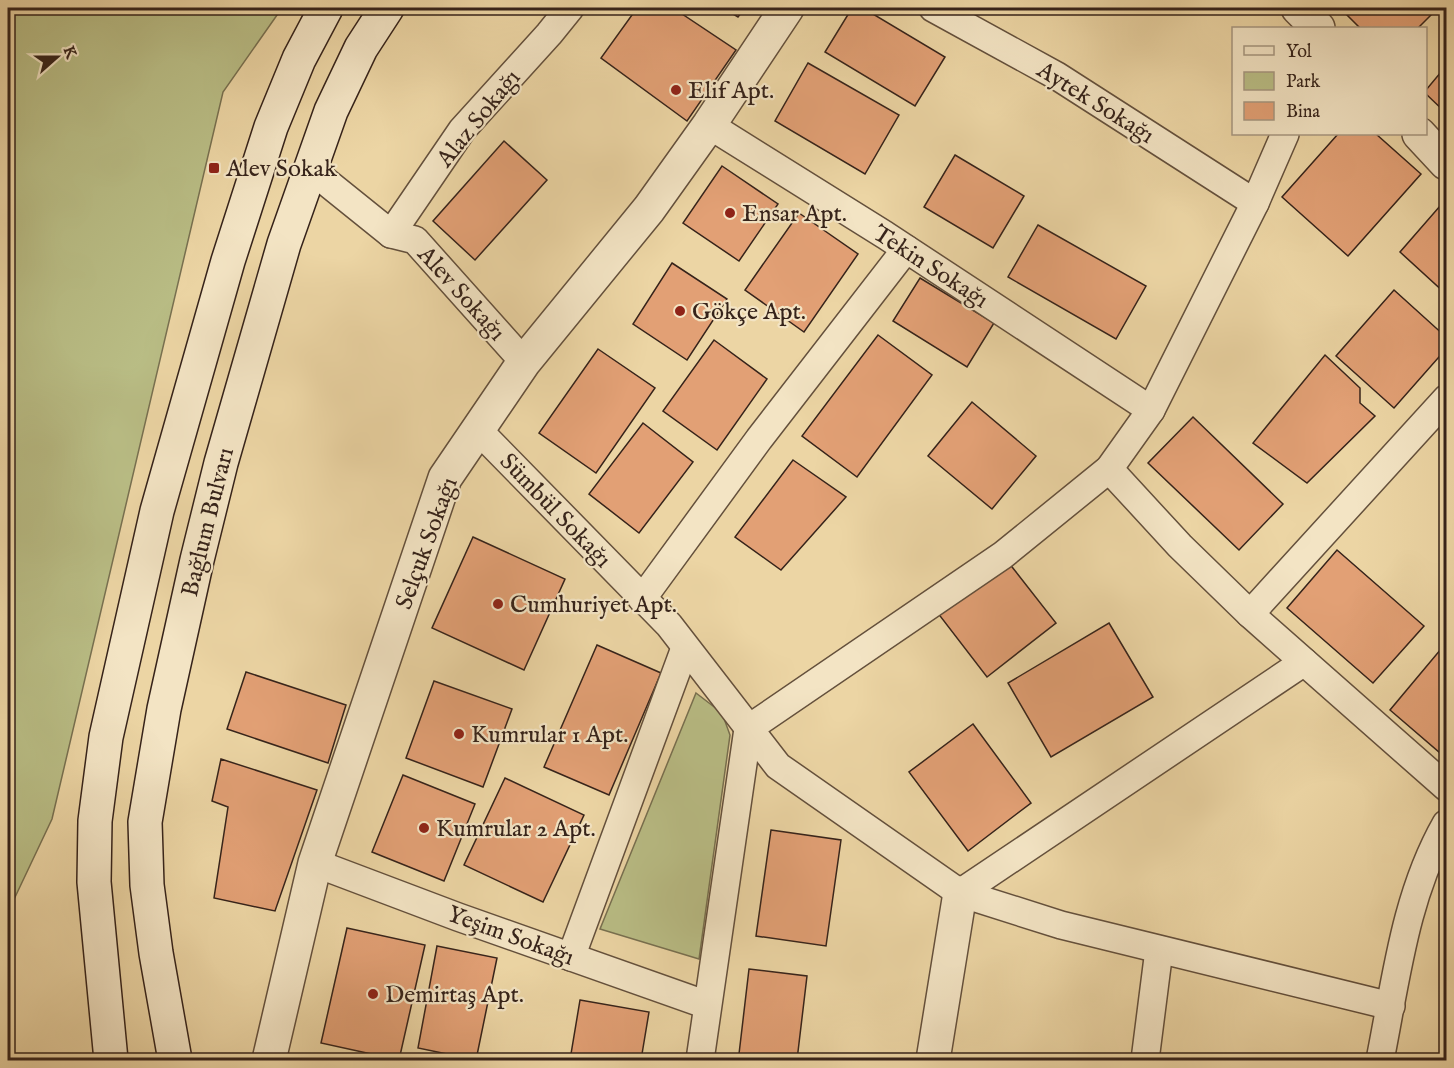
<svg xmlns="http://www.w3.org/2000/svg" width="1454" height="1068" viewBox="0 0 1454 1068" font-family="'IM FELL English',serif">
<rect width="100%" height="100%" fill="#ecd5a4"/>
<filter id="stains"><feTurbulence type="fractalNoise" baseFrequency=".00333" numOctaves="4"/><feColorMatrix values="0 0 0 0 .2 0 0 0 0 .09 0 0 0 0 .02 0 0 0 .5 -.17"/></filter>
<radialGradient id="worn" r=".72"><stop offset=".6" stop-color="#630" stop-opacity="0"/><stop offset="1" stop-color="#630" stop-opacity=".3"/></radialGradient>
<g fill="#b9bd85" stroke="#787050" stroke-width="1.5">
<polygon points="8,8 282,8 223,92 52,819 8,912"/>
<polygon points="696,693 722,713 730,735 699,959 600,929"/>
</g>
<g fill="#e2a075" stroke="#36231a" stroke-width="1.5">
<polygon points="637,8 673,8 736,50 687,121 601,58"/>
<polygon points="723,8 745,8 738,17"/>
<polygon points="852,8 863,8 945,57 915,106 825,52"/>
<polygon points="1351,8 1438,8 1418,28 1360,28 1345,13"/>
<polygon points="808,63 899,115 865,174 775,121"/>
<polygon points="1446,66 1446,113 1426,94 1426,90"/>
<polygon points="1338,134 1376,134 1421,174 1348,256 1282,197"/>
<polygon points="504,141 547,180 475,260 433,221"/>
<polygon points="955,155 1024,196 993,248 924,207"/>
<polygon points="722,166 778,204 739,261 683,223"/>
<polygon points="1440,206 1446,211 1446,294 1400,252"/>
<polygon points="799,213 858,254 804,332 745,290"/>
<polygon points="1038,225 1146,286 1116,339 1008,277"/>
<polygon points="672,263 727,299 687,360 633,324"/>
<polygon points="920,278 994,323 967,367 893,321"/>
<polygon points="1394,290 1446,337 1446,349 1394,408 1336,356"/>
<polygon points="878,335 932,375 857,477 802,436"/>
<polygon points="714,340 767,379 717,450 663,411"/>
<polygon points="598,349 655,388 596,473 539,433"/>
<polygon points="1325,355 1360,388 1360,403 1375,416 1307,483 1253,443"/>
<polygon points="972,402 1036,456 992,509 928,456"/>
<polygon points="1193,417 1283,504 1239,550 1148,463"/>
<polygon points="643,423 693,462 639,533 589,494"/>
<polygon points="793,460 846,497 781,570 735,537"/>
<polygon points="473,537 565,579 524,670 432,628"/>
<polygon points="1337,550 1424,626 1373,683 1287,608"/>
<polygon points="1005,558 1056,623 987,677 937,612"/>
<polygon points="1109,623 1153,697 1051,757 1008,683"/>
<polygon points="1446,643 1446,758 1390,710"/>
<polygon points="597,645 661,673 609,795 544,767"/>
<polygon points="246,672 346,705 328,763 227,729"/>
<polygon points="434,681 512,709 483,787 406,758"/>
<polygon points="973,724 1031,803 968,851 909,772"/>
<polygon points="221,759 317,790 275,911 214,898 228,807 212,801"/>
<polygon points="403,775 475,804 444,881 372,852"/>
<polygon points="505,778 584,815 543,902 464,865"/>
<polygon points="771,830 841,840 826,946 756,936"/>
<polygon points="347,928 425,945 399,1060 321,1043"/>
<polygon points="437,946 497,958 476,1060 418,1048"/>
<polygon points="749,969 807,976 797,1060 739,1054"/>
<polygon points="580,1000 649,1012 641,1060 570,1060"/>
</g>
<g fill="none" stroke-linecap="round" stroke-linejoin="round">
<g stroke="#64503c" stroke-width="30">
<g id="minor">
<polyline points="933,8 1057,76 1255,203"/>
<polyline points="709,125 885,235 1151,410"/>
<polyline points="309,168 391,234 415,240 524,362"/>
<polyline points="391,234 462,130 549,34 570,8"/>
<polyline points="479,431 669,625 778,766 960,893 1304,662"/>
<polyline points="1109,469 1180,546 1250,614 1446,787"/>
<polyline points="642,599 759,439 906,249"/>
<polyline points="1250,614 1446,399"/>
<polyline points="315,863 458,917 707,1005"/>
<polyline points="960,893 1061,925 1391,1006"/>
<polyline points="571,957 685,648"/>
<polyline points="700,1060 748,729 1003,555 1109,469 1151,410 1255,203 1285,134"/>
<polyline points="1145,1060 1159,950"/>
<path d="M1380 1060C1396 980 1405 896 1446 824"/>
</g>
</g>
<g stroke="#64503c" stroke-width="36">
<g id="tertiary">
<polyline points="1298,8 1318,28"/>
<polyline points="1419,134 1446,163"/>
<polyline points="269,1060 315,863 445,478 524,362 649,209 709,125 787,8"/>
<polyline points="933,1060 960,893"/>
</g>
</g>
<g stroke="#36231a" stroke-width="36">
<g id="secondary">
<polyline points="111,1060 94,882 95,821 106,737 157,511 228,261 271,127 299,59 326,8"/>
<polyline points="175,1060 156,953 147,885 145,822 164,709 197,560 221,463 284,244 331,111 361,48 387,8"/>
</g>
</g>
<use href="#minor" stroke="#f3e4c4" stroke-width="27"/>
<use href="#tertiary" stroke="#f3e4c4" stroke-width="33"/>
<use href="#secondary" stroke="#f3e4c4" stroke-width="33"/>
</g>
<g fill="#8f2418" stroke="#f3e4c4" stroke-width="2">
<circle cx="676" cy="90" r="6"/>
<rect x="208" y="162" width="12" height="12" rx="3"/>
<circle cx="730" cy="213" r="6"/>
<circle cx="680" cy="311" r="6"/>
<circle cx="498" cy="604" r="6"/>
<circle cx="459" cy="734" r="6"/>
<circle cx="424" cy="828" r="6"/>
<circle cx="373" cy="994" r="6"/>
</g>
<g text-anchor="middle" stroke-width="4.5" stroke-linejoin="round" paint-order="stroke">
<g font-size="24" fill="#36231a" stroke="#f3e4c4" text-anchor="start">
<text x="688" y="98">Elif Apt.</text>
<text x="226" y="176">Alev Sokak</text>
<text x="742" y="221">Ensar Apt.</text>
<text x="692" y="319">Gökçe Apt.</text>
<text x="510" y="612">Cumhuriyet Apt.</text>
<text x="471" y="742">Kumrular 1 Apt.</text>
<text x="436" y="836">Kumrular 2 Apt.</text>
<text x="385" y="1002">Demirtaş Apt.</text>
</g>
<g font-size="24" fill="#36231a" stroke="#f3e4c4">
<text transform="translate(1096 102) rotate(32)" y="8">Aytek Sokağı</text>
<text transform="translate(478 118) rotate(-51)" y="8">Alaz Sokağı</text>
<text transform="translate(931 266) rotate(33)" y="8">Tekin Sokağı</text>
<text transform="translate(462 293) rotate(48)" y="8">Alev Sokağı</text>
<text transform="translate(556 510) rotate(46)" y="8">Sümbül Sokağı</text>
<text transform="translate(207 522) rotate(-76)" y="8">Bağlum Bulvarı</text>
<text transform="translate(426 543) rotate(-70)" y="8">Selçuk Sokağı</text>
<text transform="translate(511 935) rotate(20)" y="8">Yeşim Sokağı</text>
</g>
</g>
<rect width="1454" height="1068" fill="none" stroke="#ecd5a4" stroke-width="30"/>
<rect x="9" y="9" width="1436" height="1050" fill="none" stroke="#36231a" stroke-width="3"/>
<rect x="15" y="15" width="1424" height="1038" fill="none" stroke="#36231a" stroke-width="1.5"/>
<rect x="1232" y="27" width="195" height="108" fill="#f3e4c4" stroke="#a79780" stroke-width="1.5"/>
<rect x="1244" y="46" width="30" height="9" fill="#f3e4c4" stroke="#a79780" stroke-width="1.5"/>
<text x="1286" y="57" font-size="18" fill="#36231a">Yol</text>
<rect x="1244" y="72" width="30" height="18" fill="#b9bd85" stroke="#a79780" stroke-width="1.5"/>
<text x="1286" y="87" font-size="18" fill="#36231a">Park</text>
<rect x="1244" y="102" width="30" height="18" fill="#e2a075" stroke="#a79780" stroke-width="1.5"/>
<text x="1286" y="117" font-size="18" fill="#36231a">Bina</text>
<g transform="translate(57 57) rotate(69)" stroke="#f3e4c4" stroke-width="4.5" paint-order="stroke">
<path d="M0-4.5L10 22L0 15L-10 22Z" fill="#36231a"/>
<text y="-9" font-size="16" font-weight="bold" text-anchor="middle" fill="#36231a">K</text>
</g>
<rect width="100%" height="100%" filter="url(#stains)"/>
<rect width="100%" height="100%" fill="url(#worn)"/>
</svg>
